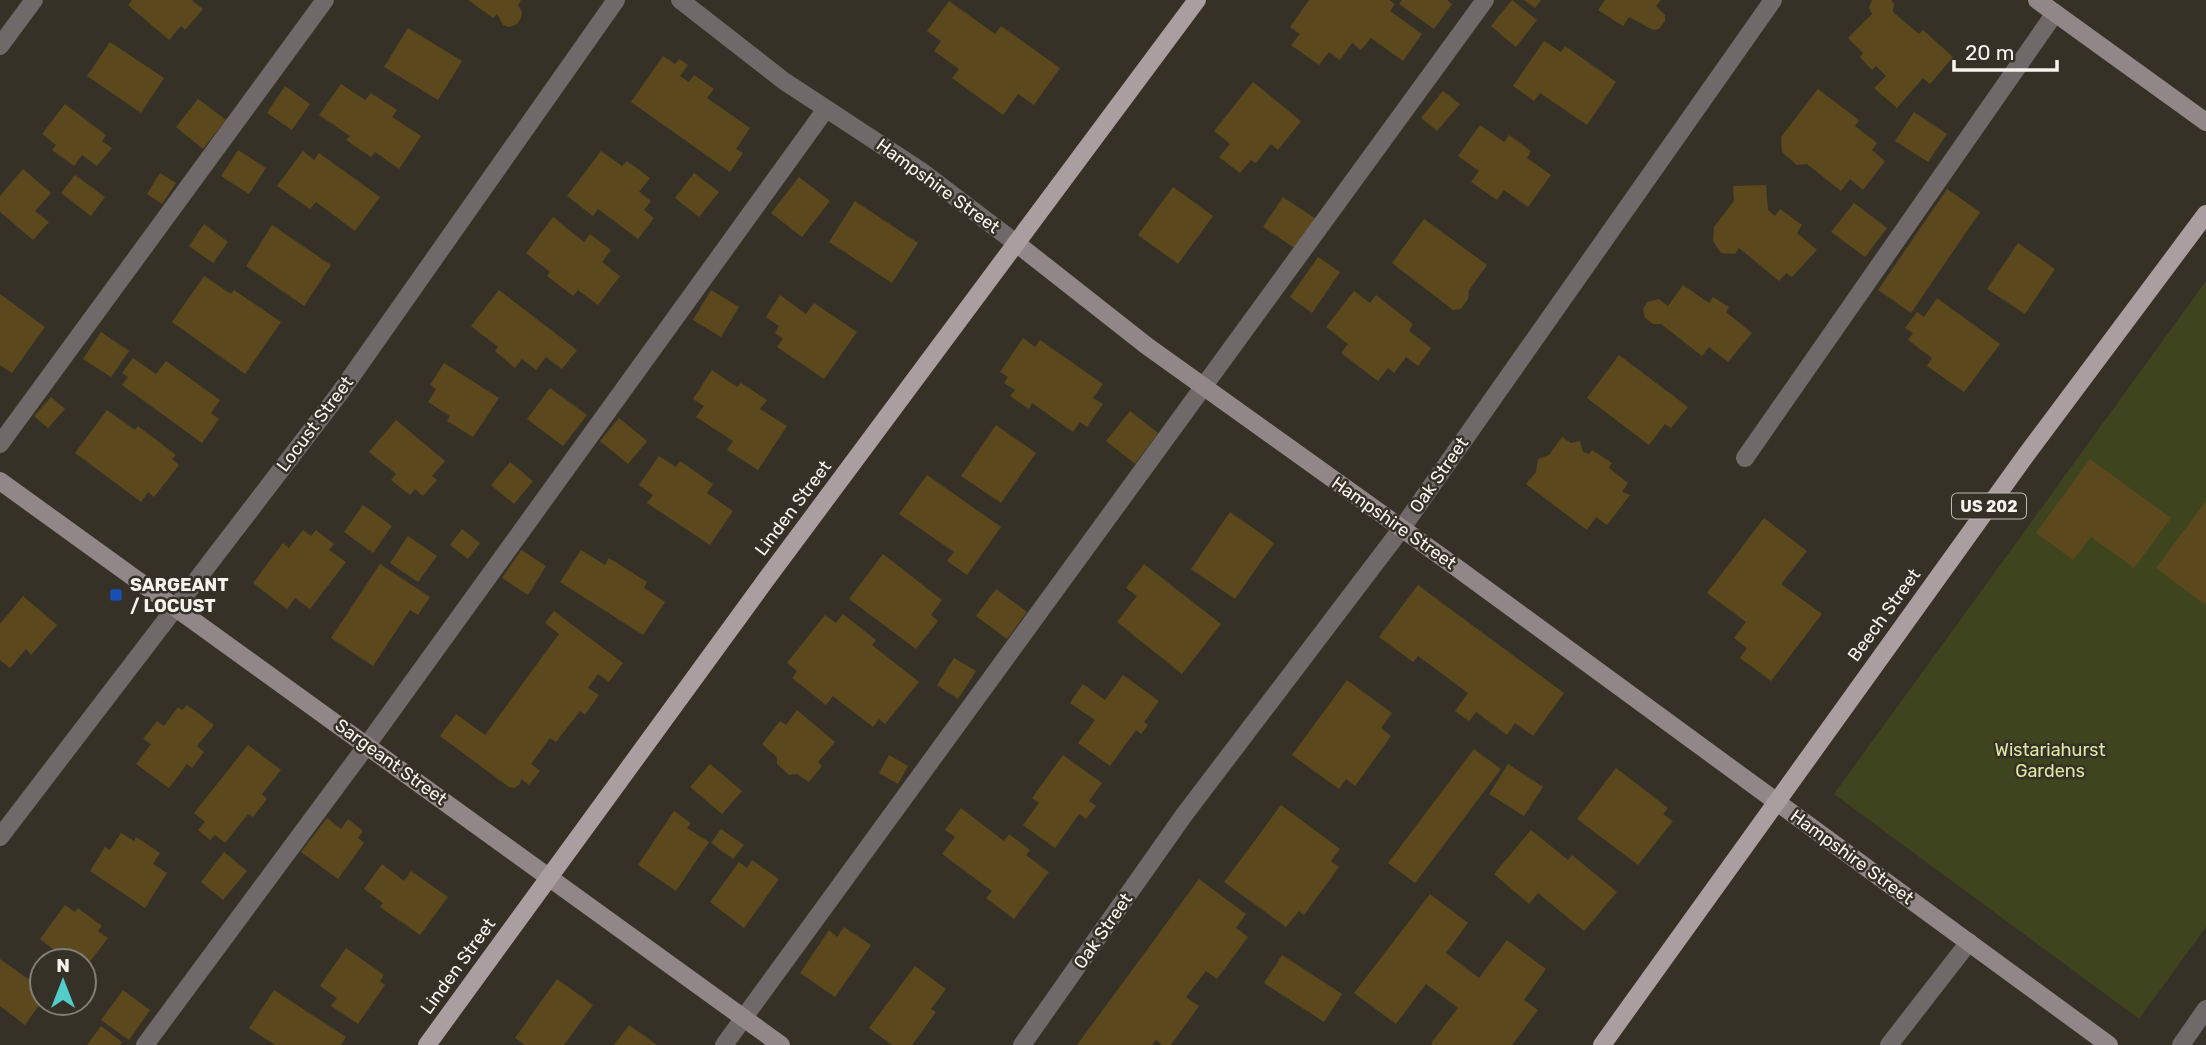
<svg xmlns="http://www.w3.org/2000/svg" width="2206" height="1045" viewBox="0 0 2206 1045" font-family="Rubik,sans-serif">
<rect width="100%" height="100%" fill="#363127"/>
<polygon fill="#3e441e" points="2206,281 2206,927 2139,1019 1834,794"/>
<g fill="#5b481d">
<polygon points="132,0 191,0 203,9 185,30 181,26 169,40 128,5"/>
<polygon points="468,0 521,0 518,5 522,12 521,18 517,24 509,27 503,25 497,14 493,18"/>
<polygon points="1309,0 1389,0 1395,4 1390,11 1422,34 1403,61 1371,38 1361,50 1352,43 1340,60 1329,52 1319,65 1291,45 1300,34 1290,27"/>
<polygon points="1402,0 1447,0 1452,4 1434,29 1399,4"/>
<polygon points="1512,0 1537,20 1516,47 1491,26"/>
<polygon points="1524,0 1541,0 1535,8"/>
<polygon points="1605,0 1661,0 1656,6 1665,15 1665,21 1659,29 1653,30 1629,17 1623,26 1598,10"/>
<polygon points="1872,0 1891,0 1894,4 1893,12 1919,34 1923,30 1953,57 1930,84 1923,78 1897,108 1874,88 1886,76 1876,66 1872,70 1860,57 1863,53 1848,38 1872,14 1869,8"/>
<polygon points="949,1 995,34 1001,26 1060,68 1034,105 1018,94 1003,115 952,78 959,69 934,51 941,41 927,31"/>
<polygon points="408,28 462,61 438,100 384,67"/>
<polygon points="1544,41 1561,52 1565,46 1616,82 1587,125 1540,93 1534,101 1513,86"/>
<polygon points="110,42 164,78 141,113 87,76"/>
<polygon points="663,56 675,64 679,59 688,65 680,76 689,82 694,75 714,89 707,98 750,128 736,149 743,153 730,172 631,102"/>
<polygon points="1253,82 1301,121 1278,150 1271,144 1256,163 1251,160 1240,173 1219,157 1230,144 1214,131"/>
<polygon points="341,84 365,100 371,93 397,110 392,117 421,136 399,169 375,152 371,157 346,140 350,136 319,115"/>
<polygon points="285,86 310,104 292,130 267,113"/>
<polygon points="1818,89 1859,120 1855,126 1877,143 1872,150 1885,161 1863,190 1850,179 1841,191 1807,164 1797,165 1782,152 1781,137"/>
<polygon points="1443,91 1460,104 1437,131 1421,118"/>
<polygon points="198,99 226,120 203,149 176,127"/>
<polygon points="65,104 106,135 102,141 112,148 97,166 82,155 74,166 52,150 56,145 42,134"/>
<polygon points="1914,112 1947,134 1928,162 1895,141"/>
<polygon points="1480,125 1504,142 1509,135 1531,151 1527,158 1551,175 1528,207 1504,190 1497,200 1471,182 1479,171 1458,156"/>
<polygon points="238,150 266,168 249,194 221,176"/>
<polygon points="303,151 314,160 319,153 380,197 355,231 316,202 310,209 277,186"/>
<polygon points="601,151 622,166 627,161 650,178 639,192 651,201 644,210 654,218 638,239 598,209 593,216 567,196"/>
<polygon points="23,169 51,193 35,211 49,222 33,240 0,212 0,196"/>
<polygon points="160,173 176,183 162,204 147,194"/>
<polygon points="694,173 719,192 699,217 675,198"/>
<polygon points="75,175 105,197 91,216 61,193"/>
<polygon points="799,177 830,201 802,237 771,213"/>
<polygon points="1766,185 1768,210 1775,216 1780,209 1802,225 1797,233 1817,250 1792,277 1786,273 1779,281 1739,248 1735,254 1721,253 1713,241 1714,227 1734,201 1733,186"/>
<polygon points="1173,187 1213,216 1178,264 1138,235"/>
<polygon points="1947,189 1980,212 1911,313 1878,290"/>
<polygon points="1283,197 1316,219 1296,249 1263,227"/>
<polygon points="855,201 918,243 892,283 829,242"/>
<polygon points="1854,203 1887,228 1865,257 1831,232"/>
<polygon points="553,217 584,242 590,234 611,250 602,262 620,276 598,305 578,290 573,296 547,276 550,272 526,253"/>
<polygon points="1424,219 1487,265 1469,290 1468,299 1461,309 1453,310 1392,263"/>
<polygon points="204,224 228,242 213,263 189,246"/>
<polygon points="272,225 331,265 304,306 246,266"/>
<polygon points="2018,243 2055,269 2025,314 1987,289"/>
<polygon points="1318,257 1340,272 1312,313 1290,297"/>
<polygon points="204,276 231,294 234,290 281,322 245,374 172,322"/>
<polygon points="1683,285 1709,303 1713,297 1729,307 1726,312 1752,333 1728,362 1709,347 1702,356 1661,324 1653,324 1645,318 1643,309 1647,302 1659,299 1668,306"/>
<polygon points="499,290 577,350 562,369 546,357 536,370 522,359 515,368 495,351 498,347 471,326"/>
<polygon points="711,290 739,307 721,337 693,320"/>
<polygon points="1354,291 1370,303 1376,295 1413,324 1409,331 1431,348 1418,366 1406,357 1394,373 1388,368 1378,381 1341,353 1348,344 1326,327"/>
<polygon points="0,294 45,327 12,373 0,365"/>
<polygon points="780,295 806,314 814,303 857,332 824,379 777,347 783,339 775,333 779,326 766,317"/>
<polygon points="1937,298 2000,344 1964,392 1927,366 1932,358 1908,340 1913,333 1905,328 1917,312 1924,317"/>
<polygon points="101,332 129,351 111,377 83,359"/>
<polygon points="1023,338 1035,347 1040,340 1103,384 1093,398 1103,404 1087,427 1080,422 1073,432 1032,403 1029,409 1010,396 1015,390 1004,383 1008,377 1000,372"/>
<polygon points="1619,355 1688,407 1671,428 1665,424 1649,445 1587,398"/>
<polygon points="133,358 156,374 166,361 220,400 211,413 219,419 202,443 122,385 128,377 122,373"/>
<polygon points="444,363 499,398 473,437 447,421 450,416 428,402 436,389 430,385"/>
<polygon points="712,370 737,387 741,383 767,400 760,409 787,426 758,470 727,450 733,441 696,417 704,406 693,399"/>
<polygon points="550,388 587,415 563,446 527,419"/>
<polygon points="51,397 65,409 48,428 34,416"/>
<polygon points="107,410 135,430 138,426 176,455 172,459 179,465 154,497 148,492 141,502 75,453"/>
<polygon points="1130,411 1158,433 1135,464 1106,441"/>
<polygon points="619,418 647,441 628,464 600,441"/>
<polygon points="396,420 445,461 432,476 437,480 423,496 415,489 410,495 391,480 396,474 369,452"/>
<polygon points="996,425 1036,453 1001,503 961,476"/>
<polygon points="1562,437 1571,443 1580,441 1583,452 1589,454 1592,450 1612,463 1609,468 1628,483 1622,492 1630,495 1607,525 1596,517 1587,530 1526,484 1536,472 1538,459 1549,455"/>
<polygon points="659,456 676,467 680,461 713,484 707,493 733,511 710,545 647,503 653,495 639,485"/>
<polygon points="2090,459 2171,518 2134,568 2091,537 2073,560 2036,533"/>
<polygon points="510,462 533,481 514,504 491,485"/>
<polygon points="927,475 1001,527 967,575 947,561 954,552 899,514"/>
<polygon points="2206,501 2206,602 2204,604 2156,568"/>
<polygon points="363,505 392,526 373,553 344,532"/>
<polygon points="1230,512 1274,543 1235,599 1191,569"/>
<polygon points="1764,518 1807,551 1781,584 1822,614 1771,681 1740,658 1747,648 1734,638 1746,622 1707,593"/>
<polygon points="462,529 480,543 468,559 450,545"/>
<polygon points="303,530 311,536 316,530 334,544 329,550 346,562 310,609 295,598 287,609 253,583 283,543 289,548"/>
<polygon points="408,536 437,556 418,582 390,563"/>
<polygon points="521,550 546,566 528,595 502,578"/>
<polygon points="581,550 605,565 609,558 647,582 644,588 665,602 643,635 560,582"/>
<polygon points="883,554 942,600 931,615 938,621 916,649 849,599"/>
<polygon points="380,564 430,597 418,615 410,610 373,666 331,638"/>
<polygon points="1144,564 1221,624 1182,674 1117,622 1137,596 1126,588"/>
<polygon points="1418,585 1564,693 1533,736 1515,723 1507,735 1476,712 1469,721 1455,711 1468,693 1418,656 1413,662 1379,637"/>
<polygon points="996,589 1027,612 1007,639 976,616"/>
<polygon points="23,596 57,625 31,655 26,649 10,668 0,660 0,624"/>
<polygon points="554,611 623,663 609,682 598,674 588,688 599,695 585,715 580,711 556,742 550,738 531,764 540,771 529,785 521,779 520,784 514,788 509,787 440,736 456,714 485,735 559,634 545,623"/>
<polygon points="843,614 876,640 872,645 919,682 885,724 879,719 873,727 833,696 826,705 792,678 797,671 787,663 825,615 836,623"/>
<polygon points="954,658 976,671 958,699 937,685"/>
<polygon points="1123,675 1159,701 1144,722 1148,725 1141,734 1136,730 1110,766 1078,743 1095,720 1070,703 1083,684 1105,700"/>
<polygon points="1347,680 1392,713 1381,728 1391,736 1355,786 1346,779 1339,789 1292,755"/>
<polygon points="187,705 214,725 197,746 204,752 192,768 187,764 169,788 136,764 151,744 143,739 157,721 164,726 178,707 182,710"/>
<polygon points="797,710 835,742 818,762 822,766 809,782 797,774 789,775 777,764 777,757 762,744 780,721 786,725"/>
<polygon points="248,745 281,770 262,794 267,799 253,817 248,814 225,843 215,835 210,840 198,830 205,822 194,813"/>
<polygon points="1474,749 1501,769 1415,883 1388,863"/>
<polygon points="889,755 908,766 898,784 879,773"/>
<polygon points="1063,755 1102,783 1089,801 1096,806 1086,819 1079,814 1055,848 1023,825 1039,803 1032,798"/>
<polygon points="710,764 742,791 722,814 690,787"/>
<polygon points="1508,764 1543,787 1524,816 1489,794"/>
<polygon points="1616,768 1668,808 1663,814 1673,821 1638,865 1577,819"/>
<polygon points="1281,805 1340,849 1331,861 1339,867 1304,915 1299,911 1286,927 1224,882"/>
<polygon points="961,808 1004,841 1009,834 1030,850 1026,855 1049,872 1014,919 986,898 992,891 942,854 955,837 945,830"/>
<polygon points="674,811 691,823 687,828 709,842 676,891 638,865"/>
<polygon points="327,818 341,829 348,819 363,831 358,838 364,843 338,879 301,852"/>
<polygon points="721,829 744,845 733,859 711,843"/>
<polygon points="1531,830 1568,860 1572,855 1617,892 1584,931 1538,893 1529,904 1494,874"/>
<polygon points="121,833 134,841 136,837 160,853 153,864 167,873 145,908 90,871 105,847 110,850"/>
<polygon points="224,852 247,871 223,900 201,882"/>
<polygon points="752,860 779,879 744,928 710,902 739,862 747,868"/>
<polygon points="382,864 404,881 411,871 448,897 420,935 380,907 383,903 364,889"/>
<polygon points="1199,879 1246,914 1236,928 1248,937 1217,979 1206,971 1186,997 1199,1006 1171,1045 1162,1045 1156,1040 1152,1045 1077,1045"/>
<polygon points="1430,894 1468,923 1446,953 1479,978 1507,940 1546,969 1524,1000 1538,1010 1512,1045 1433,1045 1431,1043 1458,1008 1426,984 1396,1024 1354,993"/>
<polygon points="65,905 75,912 78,908 102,926 98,931 108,938 88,964 71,952 66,959 40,939"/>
<polygon points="844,927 871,945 835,997 800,973 829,930 837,937"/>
<polygon points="346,948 384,975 380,981 385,985 358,1024 331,1006 337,998 320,986"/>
<polygon points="1282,955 1342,994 1324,1022 1264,983"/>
<polygon points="0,959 28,979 33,972 42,979 42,1001 25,1025 0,1006"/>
<polygon points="915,966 946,989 931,1009 936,1012 912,1045 892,1045 869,1028"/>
<polygon points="557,979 593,1005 564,1045 525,1045 515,1038"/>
<polygon points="123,990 150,1010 129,1040 101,1020"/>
<polygon points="274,990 346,1037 341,1045 275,1045 249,1028"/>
<polygon points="51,1003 68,1003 62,1011"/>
<polygon points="629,1025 657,1045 614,1045"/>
<polygon points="101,1026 122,1042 120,1045 87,1045"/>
</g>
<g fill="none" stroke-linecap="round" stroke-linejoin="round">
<g stroke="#6f696a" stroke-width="18">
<polyline points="0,444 325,0"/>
<polyline points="1745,458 2055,13"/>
<polyline points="145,1045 367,745 826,109"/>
<polyline points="724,1045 1485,0"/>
<polyline points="1889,1045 1969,942"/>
</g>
<g stroke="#6f696a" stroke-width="18">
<polyline points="680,0 784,81 921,171 1016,243"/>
<polyline points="0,46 34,0"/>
<polyline points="0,837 339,394 616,0"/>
<polyline points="1022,1045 1184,815 1402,528 1773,0"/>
<polyline points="2181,1045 2206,1009"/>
</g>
<g stroke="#918789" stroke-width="18">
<polyline points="2037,0 2206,122"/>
<polyline points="1016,243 1147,346 1453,565 2109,1045"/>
<polyline points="0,481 781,1045"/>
</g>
<g stroke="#ab9ea1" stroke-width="18">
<polyline points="427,1045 765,581 1197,0"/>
<polyline points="1602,1045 2026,455 2206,214"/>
</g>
</g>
<rect fill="#1a4fb4" stroke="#363127" stroke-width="2.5" x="109" y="588" width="14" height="14" rx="3.5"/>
<g text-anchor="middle" stroke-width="5" stroke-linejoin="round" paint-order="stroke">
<rect fill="#363127" stroke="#bdbab2" stroke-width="2" x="1952" y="493.5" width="74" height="25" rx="5"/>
<g font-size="16" font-weight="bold" fill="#f7f4ed">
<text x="1989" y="512">US 202</text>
</g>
<g font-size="18" fill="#f7f4ed" stroke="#363127">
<text transform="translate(938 186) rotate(36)" y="6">Hampshire Street</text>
<text transform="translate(315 424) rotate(-53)" y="6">Locust Street</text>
<text transform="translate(1439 475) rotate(-55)" y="6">Oak Street</text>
<text transform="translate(793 508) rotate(-53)" y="6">Linden Street</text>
<text transform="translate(1394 523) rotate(35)" y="6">Hampshire Street</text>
<text transform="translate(1884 615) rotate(-54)" y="6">Beech Street</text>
<text transform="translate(391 762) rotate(36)" y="6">Sargeant Street</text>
<text transform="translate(1852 857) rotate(36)" y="6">Hampshire Street</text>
<text transform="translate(1103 931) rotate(-55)" y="6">Oak Street</text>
<text transform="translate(458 966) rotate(-54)" y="6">Linden Street</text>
</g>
<g font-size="18" font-weight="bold" fill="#f7f4ed" stroke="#363127" text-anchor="start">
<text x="130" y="591">SARGEANT<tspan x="130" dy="21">/ LOCUST</tspan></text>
</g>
<g font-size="18" fill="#dce9a0" stroke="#363127">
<text x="2050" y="756">Wistariahurst<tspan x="2050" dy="21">Gardens</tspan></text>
</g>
</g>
<g transform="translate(63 982)"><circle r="33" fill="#363127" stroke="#837f76" stroke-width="2"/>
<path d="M0-5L12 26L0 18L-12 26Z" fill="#53cdca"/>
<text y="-10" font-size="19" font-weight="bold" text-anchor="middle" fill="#f7f4ed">N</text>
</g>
<path d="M1954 60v10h103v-10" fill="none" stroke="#f7f4ed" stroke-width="3.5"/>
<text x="1965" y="60" font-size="21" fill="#f7f4ed" stroke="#363127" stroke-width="5" paint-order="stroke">20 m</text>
</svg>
